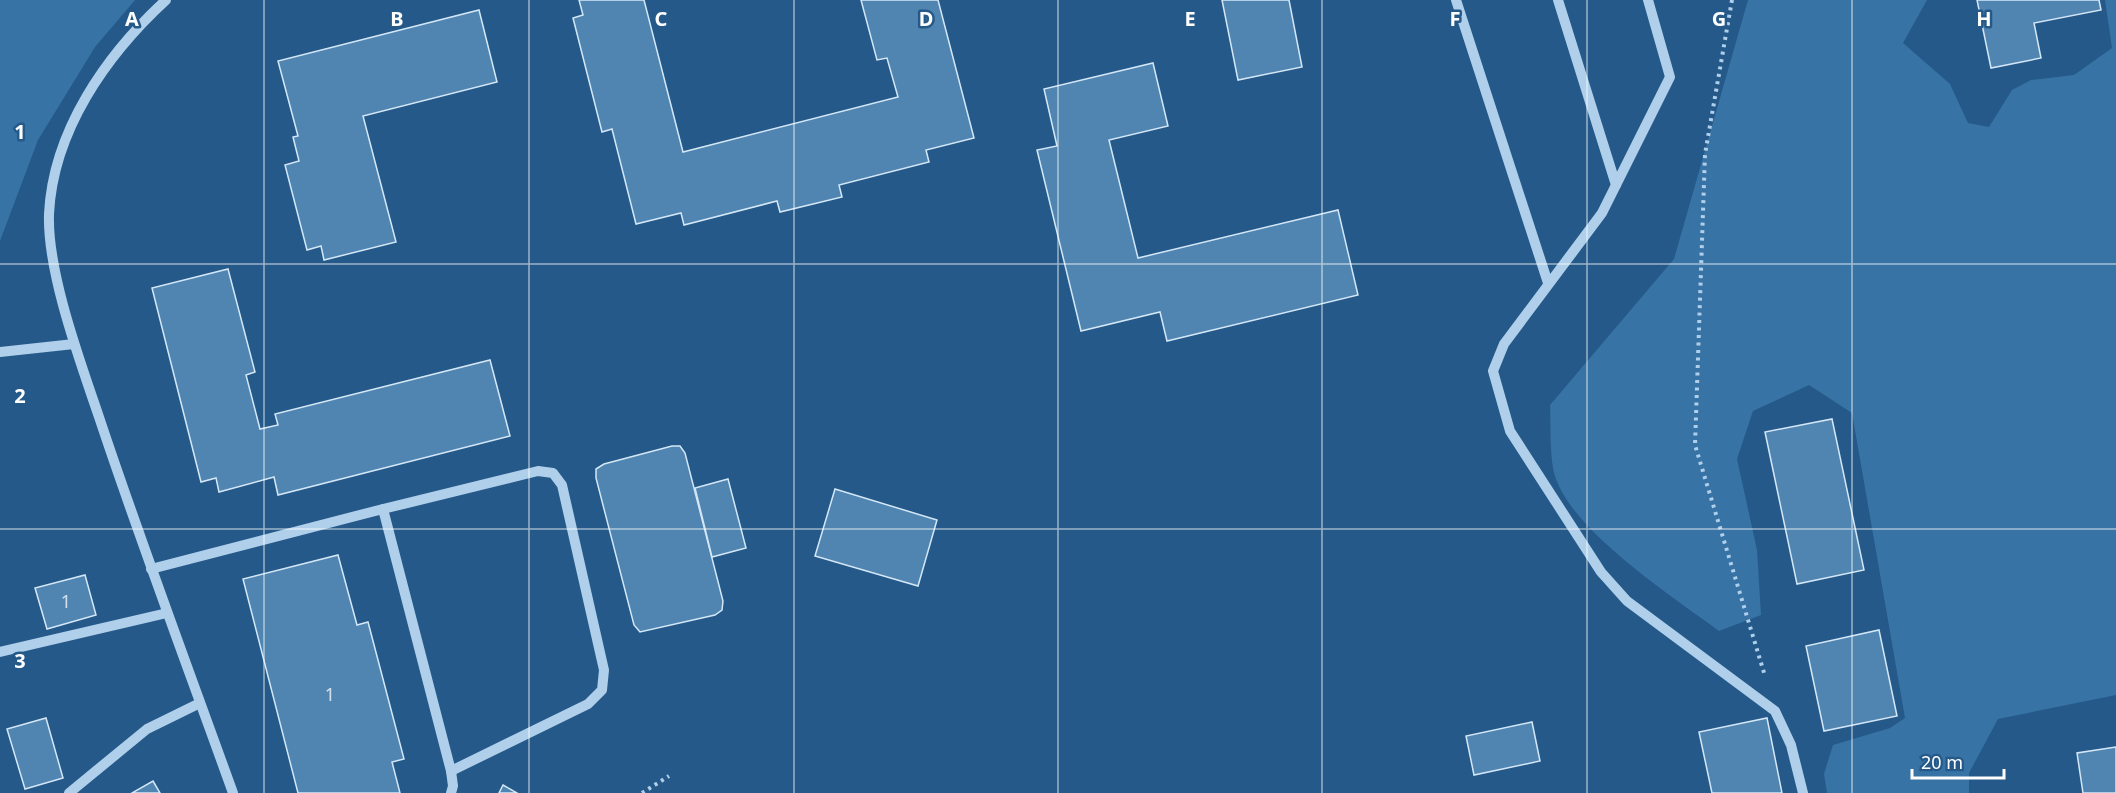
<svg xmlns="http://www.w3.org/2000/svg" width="2116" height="793" viewBox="0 0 2116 793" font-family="'Noto Sans',sans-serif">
<rect width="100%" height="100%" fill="#245989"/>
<g fill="#3873a6">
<polygon points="0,0 135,0 95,47 38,140 0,241"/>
<path d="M1748 0H1927L1903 43 1950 84 1968 123 1989 127 2012 90 2031 80 2074 75 2112 48 2105 0H2116V695L1998 719 1969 773V793H1827L1824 774 1833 745 1890 728 1905 718 1852 413 1809 385 1753 411 1737 459 1757 550 1761 615 1719 631C1672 596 1576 534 1556 479 1549 460 1551 425 1550 405L1674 259Z"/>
</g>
<g fill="#5085b2" stroke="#d4e7f7" stroke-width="1.5">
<polygon points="579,0 644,0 683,152 898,97 887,58 877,60 861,0 938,0 974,138 926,150 929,162 839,185 842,197 780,212 777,201 684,225 681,213 636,224 612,129 602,132 573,18 583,15"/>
<polygon points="1222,0 1289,0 1302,67 1238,80"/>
<polygon points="1977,0 2099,0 2101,10 2034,23 2041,58 1991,68"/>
<polygon points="479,10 497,82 363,116 396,242 324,260 321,246 307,250 285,165 299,161 293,137 298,136 278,61"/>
<polygon points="1153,63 1168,126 1109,140 1138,258 1338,210 1358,295 1167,341 1160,312 1081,331 1037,150 1057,146 1044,89"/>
<polygon points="228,269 255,372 246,375 260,429 278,425 275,414 490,360 510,436 278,495 274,477 219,492 216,478 201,482 152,288"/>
<polygon points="1832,419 1864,570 1797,584 1765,432"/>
<polygon points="672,446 680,446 685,453 723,601 722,610 715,615 640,632 634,625 596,478 596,469 604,464"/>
<polygon points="728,479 746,548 712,557 695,488"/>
<polygon points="835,489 937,520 918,586 815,556"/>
<polygon points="338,555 357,625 368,622 404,759 392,762 400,793 298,793 243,579"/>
<polygon points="85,575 96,615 47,629 35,588"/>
<polygon points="1879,630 1897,716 1824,731 1806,646"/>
<polygon points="46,718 63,778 25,789 7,729"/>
<polygon points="1767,718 1782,793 1712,793 1699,732"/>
<polygon points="1532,722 1540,761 1474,775 1466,736"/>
<polygon points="2116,747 2116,793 2083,793 2077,753"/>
<polygon points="153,781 160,793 132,793"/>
<polygon points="503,785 517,793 499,793"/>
</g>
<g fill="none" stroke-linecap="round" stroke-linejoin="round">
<g stroke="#b0cfea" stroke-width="4" stroke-dasharray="3 4.5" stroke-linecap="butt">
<polyline points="1732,0 1705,154 1695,445 1765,676"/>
<polyline points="642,793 669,776"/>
</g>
<g stroke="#b0cfea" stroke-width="10">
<path d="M166 0C106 55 53 131 49 214 47 272 80 361 99 417 141 543 188 668 233 793"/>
<polyline points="1456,0 1548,283"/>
<polyline points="1558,0 1616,185"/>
<polyline points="1648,0 1670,77 1602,213 1504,344 1493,371 1510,431 1601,572 1627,601 1775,711 1791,745 1803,793"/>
<polyline points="0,352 74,344"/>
<polyline points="383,509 538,471 553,473 562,485 604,670 602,690 588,704 451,771"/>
<polyline points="151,569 383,509 451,771 453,786 451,793"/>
<polyline points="0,652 167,613"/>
<polyline points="69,793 147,729 200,703"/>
</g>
</g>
<path fill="none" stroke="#fff" stroke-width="1.5" stroke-opacity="0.55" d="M264 0V793M529 0V793M794 0V793M1058 0V793M1322 0V793M1587 0V793M1852 0V793M0 264H2116M0 529H2116"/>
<g text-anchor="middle" stroke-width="5" stroke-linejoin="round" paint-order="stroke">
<g font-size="18" fill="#d3e0ec">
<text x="66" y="608">1</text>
<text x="330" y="701">1</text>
</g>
</g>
<g font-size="20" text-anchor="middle" font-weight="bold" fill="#fff" stroke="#245989" stroke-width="5" stroke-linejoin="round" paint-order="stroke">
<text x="132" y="26">A</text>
<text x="397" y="26">B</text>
<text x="661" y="26">C</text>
<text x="926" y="26">D</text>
<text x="1190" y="26">E</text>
<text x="1455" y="26">F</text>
<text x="1719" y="26">G</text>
<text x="1984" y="26">H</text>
<text x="20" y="139">1</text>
<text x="20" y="403">2</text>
<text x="20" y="668">3</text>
</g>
<path d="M1912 769v9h92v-9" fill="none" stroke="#ffffff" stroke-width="3"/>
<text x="1921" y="769" font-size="18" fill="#ffffff" stroke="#245989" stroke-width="4.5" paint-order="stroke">20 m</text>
</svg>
